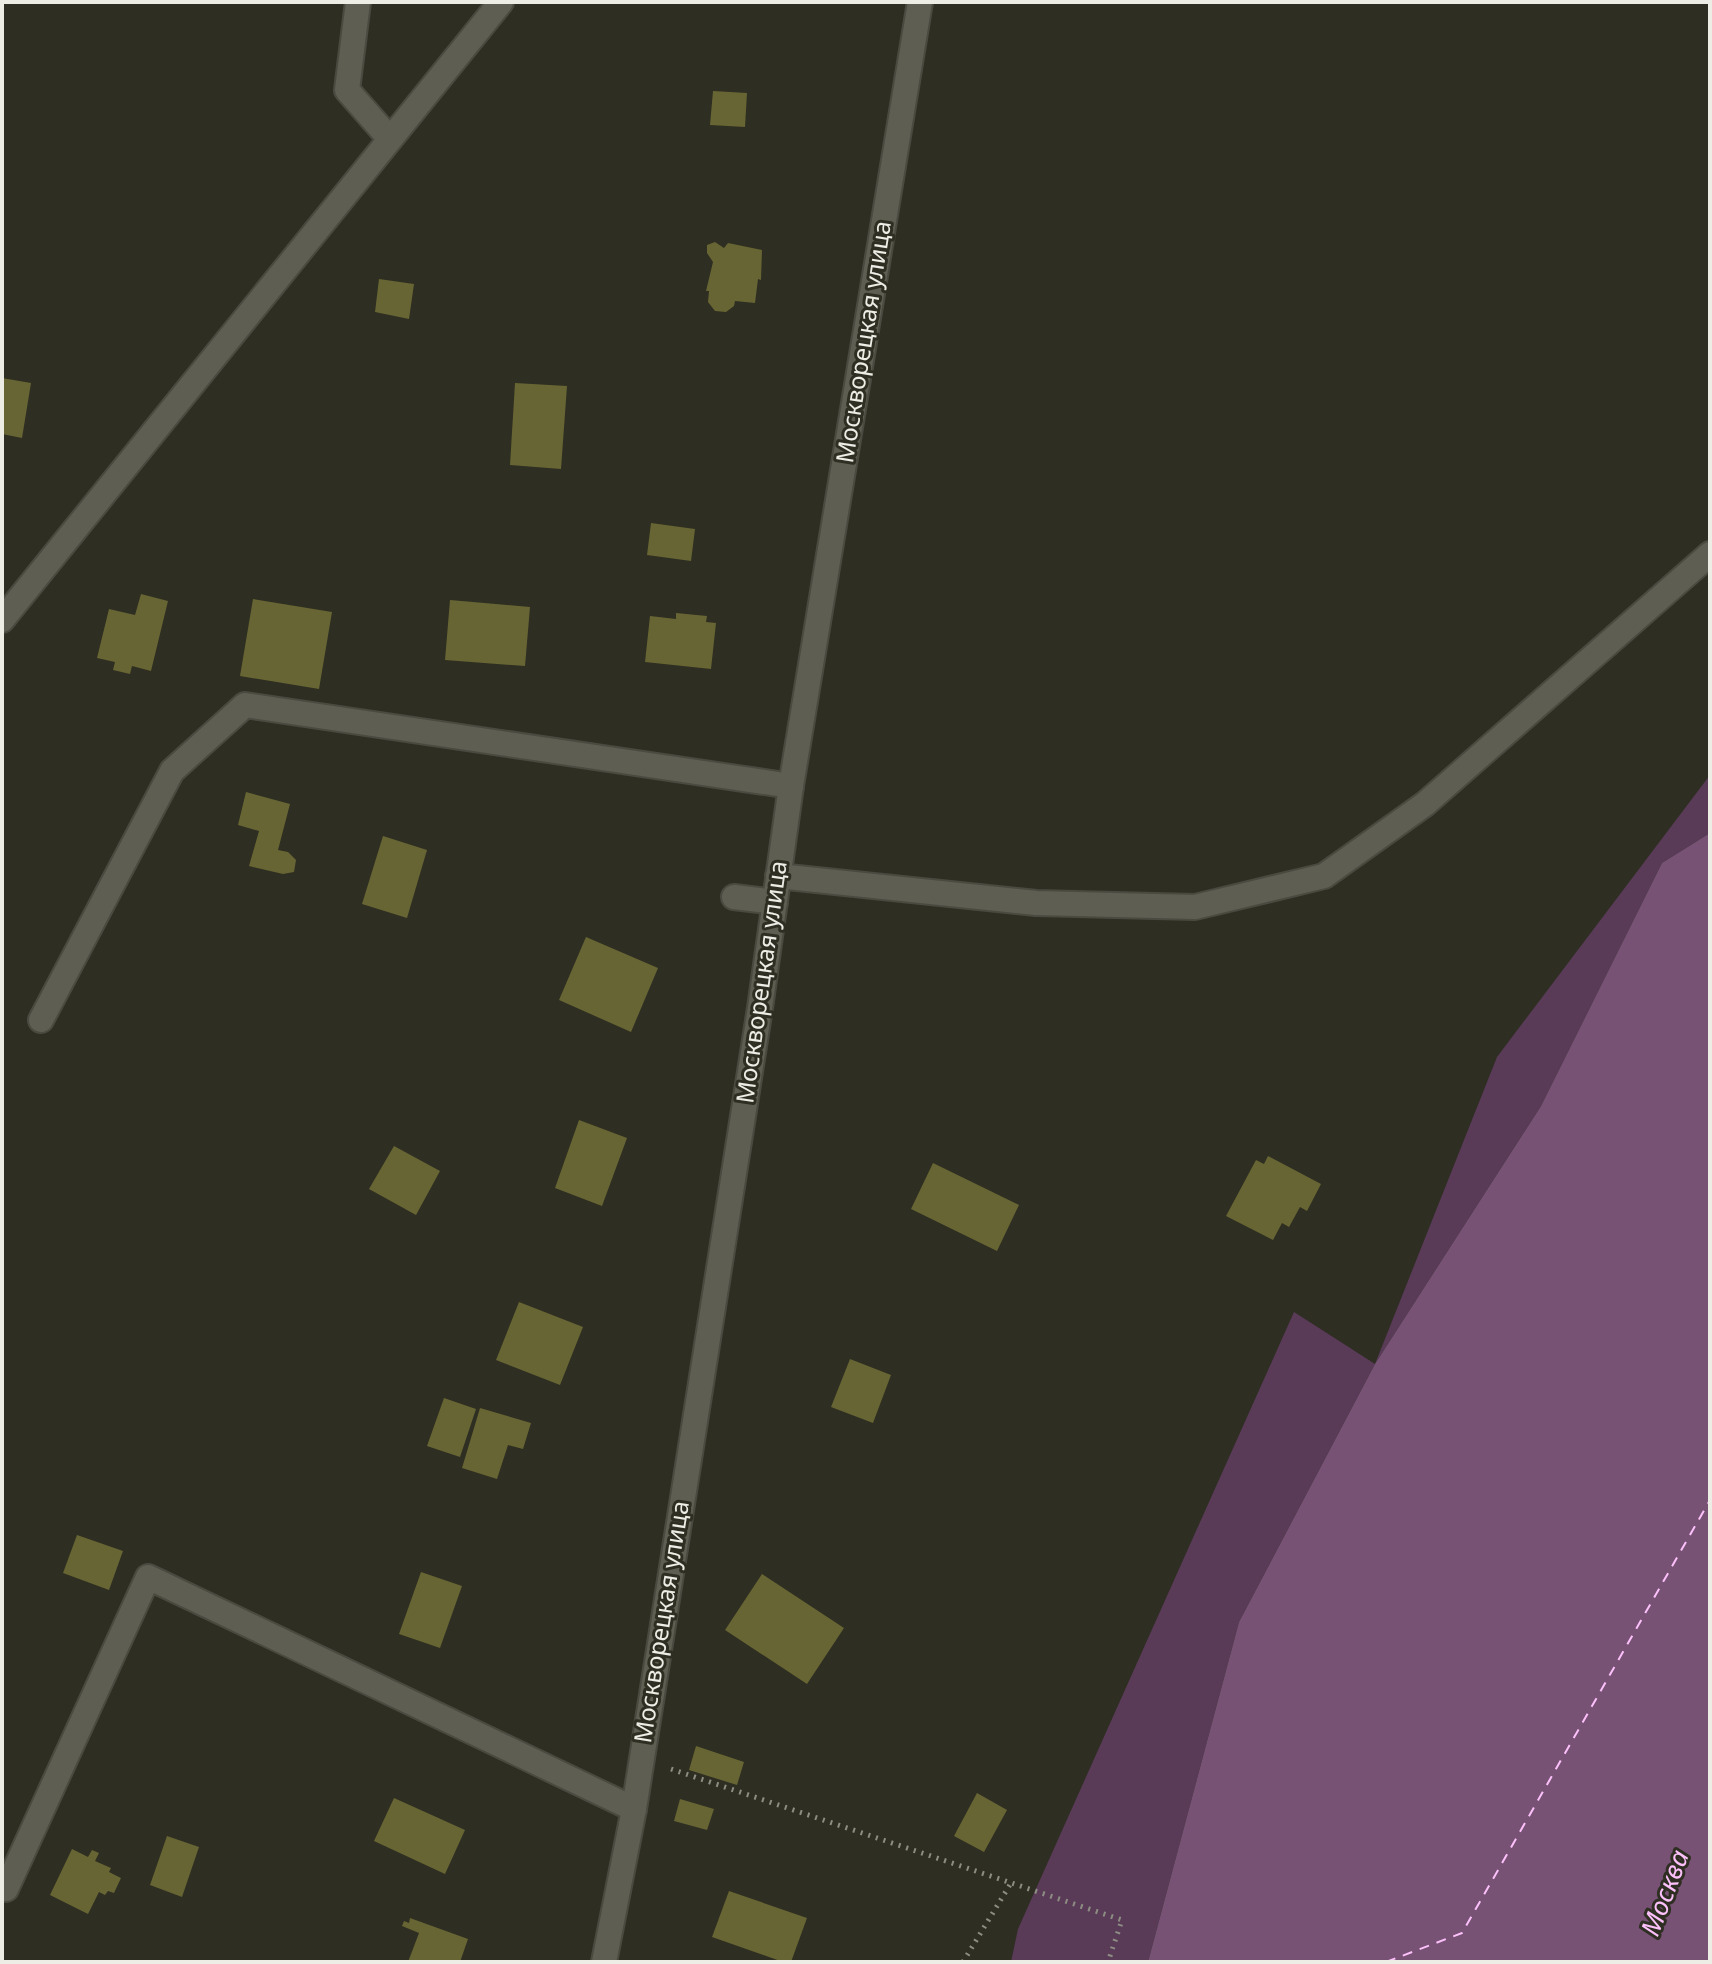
<svg xmlns="http://www.w3.org/2000/svg" width="1712" height="1964" viewBox="0 0 1712 1964" font-family="'Noto Sans',sans-serif">
<rect width="100%" height="100%" fill="#2e2e22"/>
<polygon fill="#593b58" points="1710,775 1710,833 1662,863 1541,1106 1375,1364 1239,1622 1148,1962 1011,1962 1018,1929 1294,1312 1375,1364 1497,1057"/>
<polygon fill="#775275" points="1710,833 1710,1962 1148,1962 1239,1622 1375,1364 1541,1106 1662,863"/>
<g fill="none" stroke-linecap="round" stroke-linejoin="round">
<polyline stroke="#fcc1fa" stroke-width="2" stroke-dasharray="10 8" stroke-linecap="butt" points="1386,1962 1462,1933 1710,1500"/>
</g>
<g fill="#676533">
<polygon points="713,91 747,93 745,127 710,125"/>
<polygon points="715,242 724,248 728,243 762,250 761,280 758,279 755,303 735,301 734,306 726,312 715,311 708,302 709,291 706,291 713,262 707,253 707,245"/>
<polygon points="379,279 414,284 409,319 375,312"/>
<polygon points="2,378 31,383 22,438 2,434"/>
<polygon points="515,383 567,386 561,469 510,465"/>
<polygon points="651,523 695,529 691,561 647,555"/>
<polygon points="141,594 168,601 151,671 132,666 130,674 113,670 115,662 97,658 109,609 135,615"/>
<polygon points="253,599 332,612 319,689 240,676"/>
<polygon points="450,600 530,607 525,666 445,660"/>
<polygon points="676,613 707,616 706,622 716,623 711,669 645,662 650,616 676,619"/>
<polygon points="246,792 290,804 278,850 288,852 296,860 294,872 283,874 249,866 259,831 238,825"/>
<polygon points="383,836 427,850 407,918 362,904"/>
<polygon points="586,937 658,968 631,1032 559,1000"/>
<polygon points="579,1120 627,1138 602,1206 555,1188"/>
<polygon points="394,1146 440,1171 416,1215 369,1189"/>
<polygon points="1268,1156 1321,1184 1307,1211 1300,1207 1289,1227 1282,1223 1273,1240 1226,1216 1256,1160 1264,1164"/>
<polygon points="933,1163 1019,1205 997,1251 911,1209"/>
<polygon points="519,1302 583,1327 560,1385 496,1360"/>
<polygon points="850,1359 891,1375 873,1423 831,1407"/>
<polygon points="444,1398 476,1409 460,1457 427,1446"/>
<polygon points="480,1408 531,1423 523,1449 508,1445 497,1479 462,1468"/>
<polygon points="77,1535 123,1551 109,1590 63,1573"/>
<polygon points="421,1572 462,1586 440,1648 399,1634"/>
<polygon points="762,1574 844,1628 807,1684 725,1630"/>
<polygon points="696,1746 744,1762 737,1785 689,1770"/>
<polygon points="977,1793 1007,1810 984,1852 954,1836"/>
<polygon points="394,1798 465,1830 445,1874 374,1841"/>
<polygon points="680,1799 714,1809 707,1830 674,1821"/>
<polygon points="167,1836 199,1847 182,1897 150,1885"/>
<polygon points="72,1849 88,1857 92,1850 99,1853 95,1861 111,1868 109,1872 121,1878 114,1893 108,1891 105,1895 99,1892 88,1914 50,1895"/>
<polygon points="729,1891 807,1918 791,1962 783,1962 712,1937"/>
<polygon points="410,1918 468,1939 460,1962 408,1962 419,1933 402,1926 404,1921 409,1923"/>
</g>
<g fill="none" stroke-linecap="round" stroke-linejoin="round">
<g stroke="#4a4a40" stroke-width="28">
<g id="minor">
<polyline points="358,2 347,90 390,139"/>
<polyline points="2,620 501,2"/>
<polyline points="778,876 1036,903 1195,907 1324,876 1425,804 1710,554"/>
<polyline points="734,897 775,902"/>
<polyline points="41,1020 172,771 245,705 791,786"/>
<polyline points="6,1889 148,1577 634,1809"/>
<polyline points="604,1962 634,1809 760,1008 791,786 920,2"/>
</g>
</g>
<g stroke="#8d8d83" stroke-width="5" stroke-dasharray="2 6" stroke-linecap="butt">
<polyline points="671,1769 1122,1920 1108,1962"/>
<polyline points="963,1962 1011,1883"/>
</g>
<use href="#minor" stroke="#5e5e52" stroke-width="24"/>
</g>
<g text-anchor="middle" stroke-width="6" stroke-linejoin="round" paint-order="stroke">
<g font-size="24" fill="#edede6" stroke="#2e2e22">
<text transform="translate(864 342) rotate(-81)" y="8">Москворецкая улица</text>
<text transform="translate(762 982) rotate(-82)" y="8">Москворецкая улица</text>
<text transform="translate(662 1622) rotate(-81)" y="8">Москворецкая улица</text>
</g>
<g font-size="26" font-style="italic" fill="#fcc1fa" stroke="#2e2e22">
<text transform="translate(1665 1893) rotate(-69)" y="9">Москва</text>
</g>
</g>
<rect width="1712" height="1964" fill="none" stroke="#edede6" stroke-width="8"/>
</svg>
